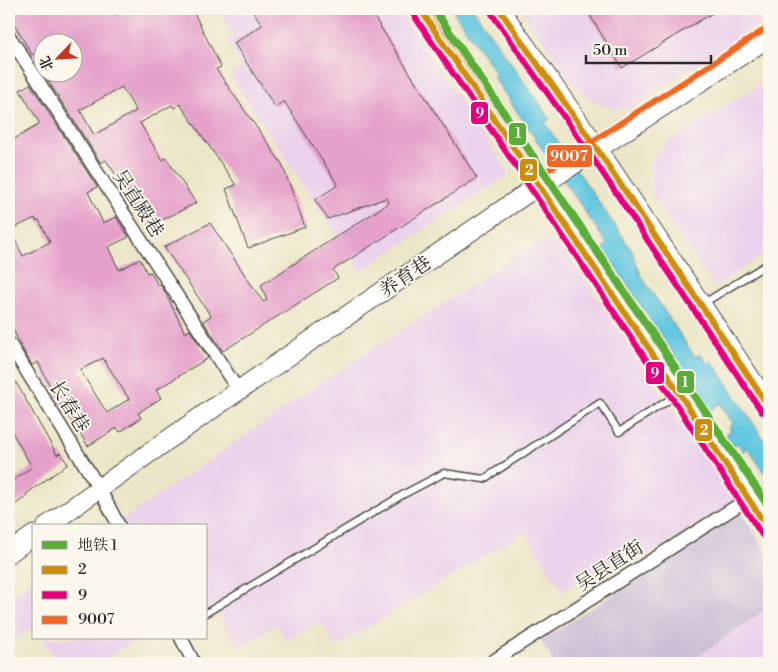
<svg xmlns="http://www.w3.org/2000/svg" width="778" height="672" viewBox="0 0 778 672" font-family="'Libre Bodoni','Noto Serif SC',serif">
<rect width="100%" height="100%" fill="#fbf7ec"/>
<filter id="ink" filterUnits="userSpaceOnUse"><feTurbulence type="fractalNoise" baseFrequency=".02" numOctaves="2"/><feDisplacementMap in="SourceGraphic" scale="10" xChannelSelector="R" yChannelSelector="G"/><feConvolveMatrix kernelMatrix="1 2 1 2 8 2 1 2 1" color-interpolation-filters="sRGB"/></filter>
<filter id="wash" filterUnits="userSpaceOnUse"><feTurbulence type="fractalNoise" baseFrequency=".0096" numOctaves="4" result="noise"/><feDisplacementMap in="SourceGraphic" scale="20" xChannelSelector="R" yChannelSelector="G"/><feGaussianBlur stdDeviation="1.12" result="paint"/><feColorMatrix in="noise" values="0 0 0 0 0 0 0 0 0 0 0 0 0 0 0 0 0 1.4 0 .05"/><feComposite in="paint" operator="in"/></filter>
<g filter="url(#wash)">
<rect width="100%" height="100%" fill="#ece6c8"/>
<g fill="#ebd1eb">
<polygon points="220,9 398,9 509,174 361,271 230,75 242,67 227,39 234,36"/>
<polygon points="521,9 769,9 769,18 628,109 615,109 599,104 586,96 574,85"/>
<polygon points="769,79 769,251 714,287 655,199 652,190 651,165 656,155 665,144"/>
<polygon points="545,242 554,244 564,250 734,502 635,563 627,552 562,591 525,531 336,647 320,621 286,641 276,624 239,647 218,613 206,619 206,526 113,526 333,375 533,245"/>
<polygon points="34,580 34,626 9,643 9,598"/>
<polygon points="769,607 769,663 689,663"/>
<polygon points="42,638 138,638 98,663 58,663"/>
</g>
<polygon fill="#cbbfd5" points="742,513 769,557 769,607 689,663 554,663 541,640"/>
<polygon fill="#63c7e1" stroke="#477986" points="452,9 473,9 550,119 545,123 632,251 641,276 695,357 701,354 707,364 712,361 769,447 769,480 748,448 743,451 738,443 733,446 726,434 731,431 729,427 733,424 720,403 710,410 603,248 607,244 493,76 496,74"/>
<g id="blocks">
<g fill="#e5a1ca" fill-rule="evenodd">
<path d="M9 9H111L115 15 126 9H192L221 67 216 69 282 164 305 227 248 248 226 189 236 185 180 104 174 108 172 105 140 123 162 160 166 158 196 203 150 226 106 160 101 163 47 79 58 72H72V42H42V49L32 55 9 15ZM122 87 136 111 94 135 80 110Z"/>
<polygon points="252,9 369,9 477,178 333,270 338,278 223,351 203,321 211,316 164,247 210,223 263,302 267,300 261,285 389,203 386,198 328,219 315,200 338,185 284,101 275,107 234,43 262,25"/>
<polygon points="586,9 719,9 622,68"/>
<path d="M30 84 97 187 88 192 103 223 116 217 129 237 108 247 119 270 140 259 147 273 151 272 158 286 160 284 165 292 185 333 190 330 208 358 156 390 161 398 138 413 141 418 120 432 117 428 88 446 51 388 38 362 32 365 24 352 9 321V142L40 124 20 90ZM35 218 36 221 39 220 50 242 23 256 10 230ZM103 358 129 399 107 413 80 370Z"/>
<polygon points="9,370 57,455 60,453 68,464 26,494 27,496 9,509 9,483 32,467 9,427"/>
</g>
</g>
</g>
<g filter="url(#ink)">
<use href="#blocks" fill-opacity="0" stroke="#484743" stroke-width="1"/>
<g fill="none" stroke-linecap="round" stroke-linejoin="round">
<g stroke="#484743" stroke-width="9">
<g id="lane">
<polyline points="704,303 769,263"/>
<polyline points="206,613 404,494 444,473 484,479 600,403 619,432 678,394"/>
</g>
</g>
<g stroke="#484743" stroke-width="15">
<g id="street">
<polyline points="9,36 238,390"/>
<polyline points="9,343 99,488 119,526"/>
<polyline points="181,638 194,663"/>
<polyline points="490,663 748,499"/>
</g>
</g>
<g stroke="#484743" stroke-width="21">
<g id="secondary">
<path d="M47 526C209 409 374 297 539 185L551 179 769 37"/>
<polyline points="9,553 34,535"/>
</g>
</g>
<g stroke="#484743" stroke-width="22">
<g id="primary">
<polyline points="420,9 679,393 769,530"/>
<polyline points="499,9 597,149 769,407"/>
</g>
</g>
<use href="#lane" stroke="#fff" stroke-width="6"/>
<use href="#street" stroke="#fff" stroke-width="12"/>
<use href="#secondary" stroke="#fff" stroke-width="19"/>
<use href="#primary" stroke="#fff" stroke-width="20"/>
<g stroke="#fbf7ec" stroke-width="10">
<g id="bus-1">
<polyline points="420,9 679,393 769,530"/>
<polyline points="499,9 597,149 769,407"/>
</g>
</g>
<g stroke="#fbf7ec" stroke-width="10">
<g id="bus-2">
<polyline points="413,14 672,398 762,535"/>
<polyline points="492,14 590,154 762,412"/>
</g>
</g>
<g stroke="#fbf7ec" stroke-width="10">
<polyline id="bus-3" points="430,9 542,174 764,30"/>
</g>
<use href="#bus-1" stroke="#ce8d09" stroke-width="6"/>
<use href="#bus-2" stroke="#e5007d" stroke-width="6"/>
<use href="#bus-3" stroke="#f26522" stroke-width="6"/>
<g stroke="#fbf7ec" stroke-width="11">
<polyline id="metro-1" points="434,9 769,507"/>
</g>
<use href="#metro-1" stroke="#5aad38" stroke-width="8"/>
</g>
</g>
<g text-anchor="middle" stroke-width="4" stroke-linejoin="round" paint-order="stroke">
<g font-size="19" fill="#2b2b2b" stroke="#fbf7ec">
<text transform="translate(139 203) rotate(57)" y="7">吴直殿巷</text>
<text transform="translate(405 276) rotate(-34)" y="7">养育巷</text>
<text transform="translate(70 406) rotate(58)" y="7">长春巷</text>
<text transform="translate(609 565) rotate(-33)" y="7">吴县直街</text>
</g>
</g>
<g stroke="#fbf7ec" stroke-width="2">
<rect x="470" y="101" width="19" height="24" rx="5" fill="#e5007d"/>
<rect x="508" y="122" width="19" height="24" rx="5" fill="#5aad38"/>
<rect x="546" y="144" width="47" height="24" rx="5" fill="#f26522"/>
<rect x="519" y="158" width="19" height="24" rx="5" fill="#ce8d09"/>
<rect x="645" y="361" width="20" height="24" rx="5" fill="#e5007d"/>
<rect x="676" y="370" width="19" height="24" rx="5" fill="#5aad38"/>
<rect x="694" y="418" width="19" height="24" rx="5" fill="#ce8d09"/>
</g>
<g font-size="14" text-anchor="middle" font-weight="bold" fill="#fff">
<text x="480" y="118">9</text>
<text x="518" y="138">1</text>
<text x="569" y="161">9007</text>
<text x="529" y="175">2</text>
<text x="655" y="378">9</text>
<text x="685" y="387">1</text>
<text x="704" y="435">2</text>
</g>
<rect width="778" height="672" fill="none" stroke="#fbf7ec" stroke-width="30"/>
<rect x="32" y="524" width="175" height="115" fill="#fbf7ec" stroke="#a8a59f"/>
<rect x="42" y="541" width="25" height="8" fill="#5aad38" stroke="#a8a59f"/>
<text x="78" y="550" font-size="15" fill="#2b2b2b">地铁 1</text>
<rect x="42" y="566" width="25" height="8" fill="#ce8d09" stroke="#a8a59f"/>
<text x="78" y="574" font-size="15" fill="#2b2b2b">2</text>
<rect x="42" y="591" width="25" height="8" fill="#e5007d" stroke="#a8a59f"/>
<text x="78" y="600" font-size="15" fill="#2b2b2b">9</text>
<rect x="42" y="616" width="25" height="8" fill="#f26522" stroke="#a8a59f"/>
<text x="78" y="624" font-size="15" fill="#2b2b2b">9007</text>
<g transform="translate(58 58) rotate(245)"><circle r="24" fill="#fbf7ec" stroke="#a8a59f"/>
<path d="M0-4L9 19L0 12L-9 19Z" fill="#c8321e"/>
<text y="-8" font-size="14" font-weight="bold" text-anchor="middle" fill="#2b2b2b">北</text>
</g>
<path d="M586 55v8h125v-8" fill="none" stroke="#2b2b2b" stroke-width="2.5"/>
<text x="593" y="55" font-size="15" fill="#2b2b2b" stroke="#fbf7ec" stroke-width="4" paint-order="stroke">50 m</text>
</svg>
